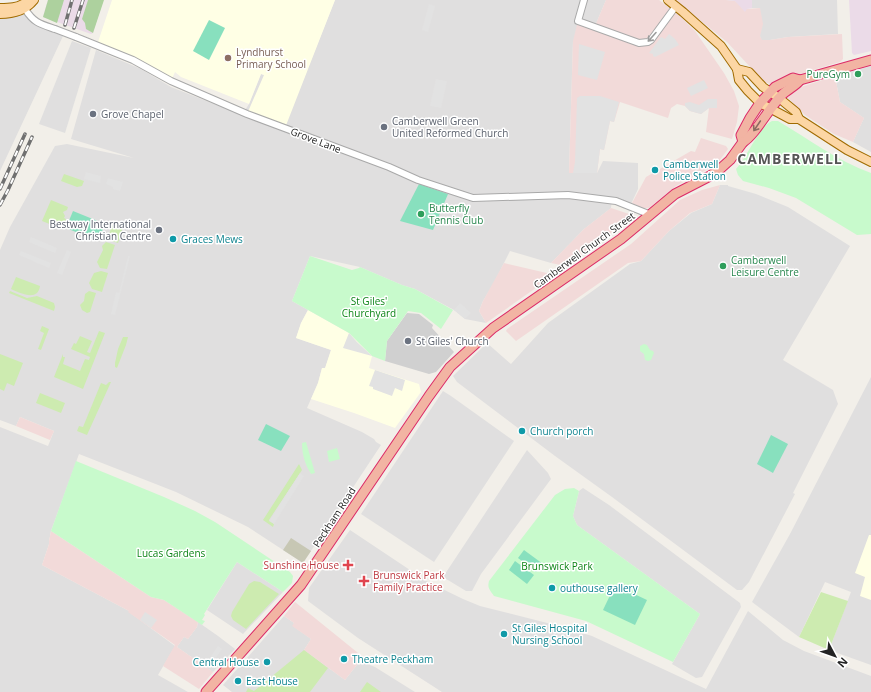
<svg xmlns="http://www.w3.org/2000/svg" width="871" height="692" viewBox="0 0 871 692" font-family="'Open Sans',sans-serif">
<rect width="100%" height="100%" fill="#f2efe9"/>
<g fill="#e0dfdf">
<polygon points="335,0 606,0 595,26 573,41 569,172 597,173 603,161 638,163 638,189 631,204 612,198 611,208 584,229 551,263 510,251 494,283 483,301 479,311 486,323 465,319 454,310 415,289 402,285 360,267 310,256 292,301 308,310 301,323 296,338 331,350 325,369 322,368 318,383 307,408 362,432 374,439 376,442 381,445 303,563 248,527 176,492 79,454 51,531 49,541 49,544 42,565 129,611 129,612 175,646 158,675 188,692 0,692 0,427 48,446 54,431 20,417 16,426 0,420 0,250 10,227 55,146 67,144 134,158 71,139 96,50 141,69 171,87 242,115 249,104 261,74 300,88"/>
<polygon points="752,0 837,0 838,34 788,37 770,40 761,40 760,36 760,8 752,8"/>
<polygon points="24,14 37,26 63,36 0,171 0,15 9,16"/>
<polygon points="72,41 91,48 65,133 39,124"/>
<polygon points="871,66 871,152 853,142 864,118 840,102 835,76"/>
<polygon points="720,185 728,185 728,186 756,194 788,207 850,246 783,360 833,390 838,404 793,493 795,494 749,582 742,590 737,590 612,497 555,456 457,382 453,376 487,343 511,364 548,323 630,264 641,261 669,231 691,213 712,204"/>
<polygon points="871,377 871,665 829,650 851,592 825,582 799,637 752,602 790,534"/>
<polygon points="443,391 451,396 514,441 434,562 361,514"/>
<polygon points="527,450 548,473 551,479 481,574 472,591 466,591 443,577"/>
<polygon points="583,488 609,505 740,603 741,607 702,677 696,678 672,664 700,614 577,525 573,516 579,491"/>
<polygon points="350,530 428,582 463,599 480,606 559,626 592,636 706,689 748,611 783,640 804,651 871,676 871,692 442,692 358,638 308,601 309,588"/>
<polygon points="237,562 283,592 243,634 207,610"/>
<polygon points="284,616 294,623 293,626 311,639 304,650 345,680 360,661 375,667 415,692 232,692 223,685"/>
<polygon points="198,622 218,636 235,649 213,672 177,647 184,637 188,639 197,627"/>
</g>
<g fill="#f2dad9">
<polygon points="606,0 659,0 681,17 695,31 724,73 734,91 739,106 737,122 732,139 706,132 709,108 701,114 690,111 685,106 677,104 671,108 668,118 620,102 614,122 610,121 604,150 600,149 597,173 569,173 573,41 578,21 595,26"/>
<polygon points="675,0 726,0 735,1 747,9 760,8 763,24 760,36 762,40 770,40 788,37 842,34 843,59 840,62 783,79 773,85 764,82 727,42"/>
<polygon points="835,76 840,102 864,118 853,142 834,134 805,115 788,98 788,96 793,90 801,87"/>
<polygon points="701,138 726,146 728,149 719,161 710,168 676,186 649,208 642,208 632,203 646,177 691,151 695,152"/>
<polygon points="720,185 712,204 690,213 669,231 641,261 628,263 516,341 506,331 507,329 631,244 680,200 702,190"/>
<polygon points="611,208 629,214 630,219 566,266 551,263 584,229"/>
<polygon points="504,263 551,274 550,278 486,323 479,311 483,301"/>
<polygon points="20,417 54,431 50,440 16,426"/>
<polygon points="51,531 151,597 164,600 198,622 197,627 188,639 184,637 177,647 213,672 199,689 163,666 175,645 128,612 129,611 42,565 49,544 49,541"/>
<polygon points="295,602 363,657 345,680 304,650 311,639 292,626 294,623 284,616"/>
</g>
<g fill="#ebdbe8">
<polygon points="48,0 103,0 93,33 91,34 43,17"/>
<polygon points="726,0 752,0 752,8 747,9 745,12 735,1"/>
<polygon points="849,0 871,0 871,51 854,55 852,53"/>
</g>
<g fill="#ffffe5">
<polygon points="112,0 335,0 285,128 247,114 264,75 261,74 249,104 181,77 175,72 171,81 97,45"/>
<polygon points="308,310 349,333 372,356 369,368 419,384 421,392 395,428 354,413 311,399 318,383 322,368 325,368 331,350 296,338 301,323"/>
<polygon points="869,535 871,535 871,600 860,596 865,577 855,573"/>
</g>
<polygon fill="#d0d0d0" points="407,313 419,314 433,325 432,328 454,352 436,372 429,374 385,361 387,341"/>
<polygon fill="#c7c7b4" points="291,538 311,551 303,563 283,550"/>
<g fill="#cdebb0">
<polygon points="64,174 84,181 82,186 77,187 61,181"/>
<polygon points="51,200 68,207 67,210 63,212 65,216 64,218 66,219 62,229 42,221"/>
<path d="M114 224 123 227 118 243C113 241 107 241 106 235L110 232 111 227Z"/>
<polygon points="106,242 115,245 107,269 100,268 97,262 103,250 102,246"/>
<polygon points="101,271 108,273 102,292 92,289 89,283 94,273"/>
<path d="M16 277 40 286C38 302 20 293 11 289Z"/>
<polygon points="10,291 27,298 37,296 54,303 55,307 54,311 9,293"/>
<polygon points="89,291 96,293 90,312 87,313 82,310 80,305 84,301 85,294"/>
<polygon points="42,326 49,329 41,350 38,349 44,333 40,331"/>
<polygon points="99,331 105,333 83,389 54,377 63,354 63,357 65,357 63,364 80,371 85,359 89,360 90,357 71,349 74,343 76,344 80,336 92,341 87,352 90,353"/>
<polygon points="123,337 128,337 126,345 117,368 115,367 115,363 118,349"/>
<polygon points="0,354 23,363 14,386 7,383 4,391 0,389"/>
<polygon points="109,382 111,382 87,435 77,431 79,426 83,427 101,383 106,385"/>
<polygon points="40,393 65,403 61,413 36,403"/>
<polygon points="299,464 302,470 269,520 274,524 273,527 263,520"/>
<polygon points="254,581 260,582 279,594 246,629 233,620 231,616 232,612 249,584"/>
<polygon points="821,592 848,601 829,650 799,637"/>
<polygon points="304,650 328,668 310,692 246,692 248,688 254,691"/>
<polygon points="367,682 381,692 360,692"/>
</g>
<g fill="#add19e">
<polygon points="48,0 64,0 57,23 43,17"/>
<polygon points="88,0 104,0 93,33 86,29 85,23 82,19"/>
</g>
<g fill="#c8facc">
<path d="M772 121H778C809 139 837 161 871 173V234L857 235 796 198 769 188 743 181 738 175 736 169C748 156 758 128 772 121Z"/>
<polygon points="310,256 352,270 359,268 360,267 402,285 415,289 453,310 441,329 421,313 408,311 387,341 385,361 372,356 349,333 292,301"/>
<polygon points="644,344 647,345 650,350 653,351 654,353 651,360 648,361 645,360 644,354 640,351 640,346"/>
<path d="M306 442 315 473 311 474C305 464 302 455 302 443Z"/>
<polygon points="337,448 340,459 329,462 327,451"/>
<polygon points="76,461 164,497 195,511 215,522 290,572 293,576 292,583 283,592 237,562 204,614 205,615 202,620 205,621 202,625 164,600 151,597 51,531"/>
<path d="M574 488 579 491 573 516 577 525 700 614 673 662 586 621 494 596C490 590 487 588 489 581L555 495 565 489Z"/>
</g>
<g fill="#88e0be">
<polygon points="209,20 225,28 209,60 193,51"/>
<polygon points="419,184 448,194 433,230 400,221"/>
<polygon points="73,211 105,224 98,241 66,228"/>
<polygon points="266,424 290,436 281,451 258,440"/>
<polygon points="771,435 788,444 773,473 757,464"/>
<polygon points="524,550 543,564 536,572 518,558"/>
<polygon points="515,561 534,575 527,584 509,570"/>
<polygon points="615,585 647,600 635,625 603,610"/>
</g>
<g fill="#e2e2e2">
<polygon points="429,4 435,6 428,32 422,30"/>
<polygon points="669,34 675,39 679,45 655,57 653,56 653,54 649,53 661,37 665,39"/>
<polygon points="579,44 605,52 597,80 578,75"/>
<polygon points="436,79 447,81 441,108 430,106"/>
<polygon points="704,80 708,88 691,96 687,88"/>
<polygon points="580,96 600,96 619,102 614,122 610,121 604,150 600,149 597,173 573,173 575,162 577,98"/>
<polygon points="708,99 717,99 717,108 709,108 701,114 690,111 685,106 685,103 690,102 699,105"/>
<polygon points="86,172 101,176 100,183 84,179"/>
<polygon points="108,178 123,182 120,191 113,189 113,187 106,184"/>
<polygon points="31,237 57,248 55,253 29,242"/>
<polygon points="67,250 71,252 62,275 57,273"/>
<polygon points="21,251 51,263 49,268 19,255"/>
<polygon points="128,256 130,256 115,315 111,314 116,292 119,293"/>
<polygon points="460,303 471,313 465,319 454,310"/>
<polygon points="349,333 357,342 372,356 343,348"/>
<polygon points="375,370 405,380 402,391 395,388 392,396 373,389 373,387 369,386"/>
<polygon points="300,473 304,476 274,524 269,521"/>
<polygon points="145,612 157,620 151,628 140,620"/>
<polygon points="218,646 222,649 210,666 206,664"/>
</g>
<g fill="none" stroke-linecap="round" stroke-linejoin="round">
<g stroke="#a9a9a9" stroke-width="8">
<g id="tertiary">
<polyline points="584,0 578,21 639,43 648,42 651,40 676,6"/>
<path d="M25 9C34 23 40 24 55 29"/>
<polyline points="76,37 133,60 171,81 247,114 389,167 418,180 473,198 568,195 616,201 651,215"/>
</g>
</g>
<g stroke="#a06b00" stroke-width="10">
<g id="primary">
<polyline points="668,0 683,12 721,46 737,69 739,80 748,91 760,103 790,119 799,119 847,150 871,162"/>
<path d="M0 8C9 8 18 8 26 2"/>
<path d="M0 14C14 14 25 11 34 0"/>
<polyline points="737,69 749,72 763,87 779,98 796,112 799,119"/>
</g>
</g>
<g stroke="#dc2a67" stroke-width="11">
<g id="trunk">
<polyline points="743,142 741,135 750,118 760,103 775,87 793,78 800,80 871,60"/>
<path d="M743 142C755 135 769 108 781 96 787 89 795 87 800 80"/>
<polyline points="206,692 301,585 429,396 450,367 493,328 621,239 675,194 710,176 720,169 730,160 743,142"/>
</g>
</g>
<use href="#tertiary" stroke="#fff" stroke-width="6"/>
<use href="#primary" stroke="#fcd6a4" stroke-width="8"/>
<use href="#trunk" stroke="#f2b4a3" stroke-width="9"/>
<g stroke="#707070" stroke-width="3.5">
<g id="rail">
<polyline points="65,25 72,0"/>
<polyline points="74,28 83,0"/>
<polyline points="0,189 25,134"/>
<polyline points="0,205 8,190 32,137"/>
</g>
</g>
<use href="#rail" stroke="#fff" stroke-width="2" stroke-dasharray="6" stroke-linecap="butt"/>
<g stroke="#a9a9a9" stroke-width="8" stroke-linecap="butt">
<polyline id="tertiary-bridge" points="55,29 76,37"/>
</g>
<use href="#tertiary-bridge" stroke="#fff" stroke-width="6"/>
</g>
<defs><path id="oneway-shaft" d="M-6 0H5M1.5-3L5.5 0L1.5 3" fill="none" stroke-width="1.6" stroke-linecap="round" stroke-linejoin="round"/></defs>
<use stroke="#9c9c9c" href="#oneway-shaft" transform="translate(652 37) rotate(132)"/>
<use stroke="#8a6b62" href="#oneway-shaft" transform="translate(757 126) rotate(124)"/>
<circle fill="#8d6e63" stroke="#fff" stroke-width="1.5" cx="228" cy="58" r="4"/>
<g fill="#2e9e5b" stroke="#fff" stroke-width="1.5">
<circle cx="858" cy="74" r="4"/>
<circle cx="421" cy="214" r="4"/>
<circle cx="723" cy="266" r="4"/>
</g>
<g fill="#6b7280" stroke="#fff" stroke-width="1.5">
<circle cx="93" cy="114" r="4"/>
<circle cx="384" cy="127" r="4"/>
<circle cx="159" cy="230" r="4"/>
<circle cx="408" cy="341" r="4"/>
</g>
<g fill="#0f9aa8" stroke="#fff" stroke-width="1.5">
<circle cx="655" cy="170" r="4"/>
<circle cx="173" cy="239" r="4"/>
<circle cx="522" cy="431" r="4"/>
<circle cx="552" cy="588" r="4"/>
<circle cx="504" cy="634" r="4"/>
<circle cx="344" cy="659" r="4"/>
<circle cx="267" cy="662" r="4"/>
<circle cx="238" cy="681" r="4"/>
</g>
<g fill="#e0444e" stroke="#fff" stroke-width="1.5">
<path d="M346 559h4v4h4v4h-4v4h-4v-4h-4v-4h4z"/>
<path d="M362 575h4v4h4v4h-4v4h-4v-4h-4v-4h4z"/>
</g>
<g text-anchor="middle" stroke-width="3" stroke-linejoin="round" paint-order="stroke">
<g font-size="10" fill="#785e54" stroke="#fff" text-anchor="start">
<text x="236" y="56">Lyndhurst<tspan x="236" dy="12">Primary School</tspan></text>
</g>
<g font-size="10" fill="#27864d" stroke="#fff" text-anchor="start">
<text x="850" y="78" text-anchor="end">PureGym</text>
<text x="429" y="212">Butterfly<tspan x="429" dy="12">Tennis Club</tspan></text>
<text x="731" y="264">Camberwell<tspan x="731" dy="12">Leisure Centre</tspan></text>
</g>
<g font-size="10" fill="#5b616d" stroke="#fff" text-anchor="start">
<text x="101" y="118">Grove Chapel</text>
<text x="392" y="125">Camberwell Green<tspan x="392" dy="12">United Reformed Church</tspan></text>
<text x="151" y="228" text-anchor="end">Bestway International<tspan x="151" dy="12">Christian Centre</tspan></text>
<text x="416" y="345">St Giles' Church</text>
</g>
<g font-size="10" fill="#222" stroke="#fff">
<text transform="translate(316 140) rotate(21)" y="4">Grove Lane</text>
<text transform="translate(584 250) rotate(-36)" y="4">Camberwell Church Street</text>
<text transform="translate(334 517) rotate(-57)" y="4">Peckham Road</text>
</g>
<g font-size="10" fill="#0d838f" stroke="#fff" text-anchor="start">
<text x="663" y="168">Camberwell<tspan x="663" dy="12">Police Station</tspan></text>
<text x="181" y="243">Graces Mews</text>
<text x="530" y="435">Church porch</text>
<text x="560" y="592">outhouse gallery</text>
<text x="512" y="632">St Giles Hospital<tspan x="512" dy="12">Nursing School</tspan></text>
<text x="352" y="663">Theatre Peckham</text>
<text x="259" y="666" text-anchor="end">Central House</text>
<text x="246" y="685">East House</text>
</g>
<g font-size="10" fill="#0c8416" stroke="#fff">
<text x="369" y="305">St Giles'<tspan x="369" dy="12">Churchyard</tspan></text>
<text x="171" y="557">Lucas Gardens</text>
<text x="557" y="570">Brunswick Park</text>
</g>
<g font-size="10" fill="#be3a42" stroke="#fff" text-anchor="end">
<text x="339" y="569">Sunshine House</text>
<text x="373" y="579" text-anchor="start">Brunswick Park<tspan x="373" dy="12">Family Practice</tspan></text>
</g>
<g font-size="14" font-weight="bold" letter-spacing="1" fill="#555" stroke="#fff">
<text x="790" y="164">CAMBERWELL</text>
</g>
</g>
<g transform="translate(835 656) rotate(131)" stroke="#ffffff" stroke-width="3" paint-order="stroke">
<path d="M0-3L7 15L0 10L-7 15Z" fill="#222222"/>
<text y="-6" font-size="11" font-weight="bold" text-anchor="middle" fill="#222222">N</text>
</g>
</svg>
